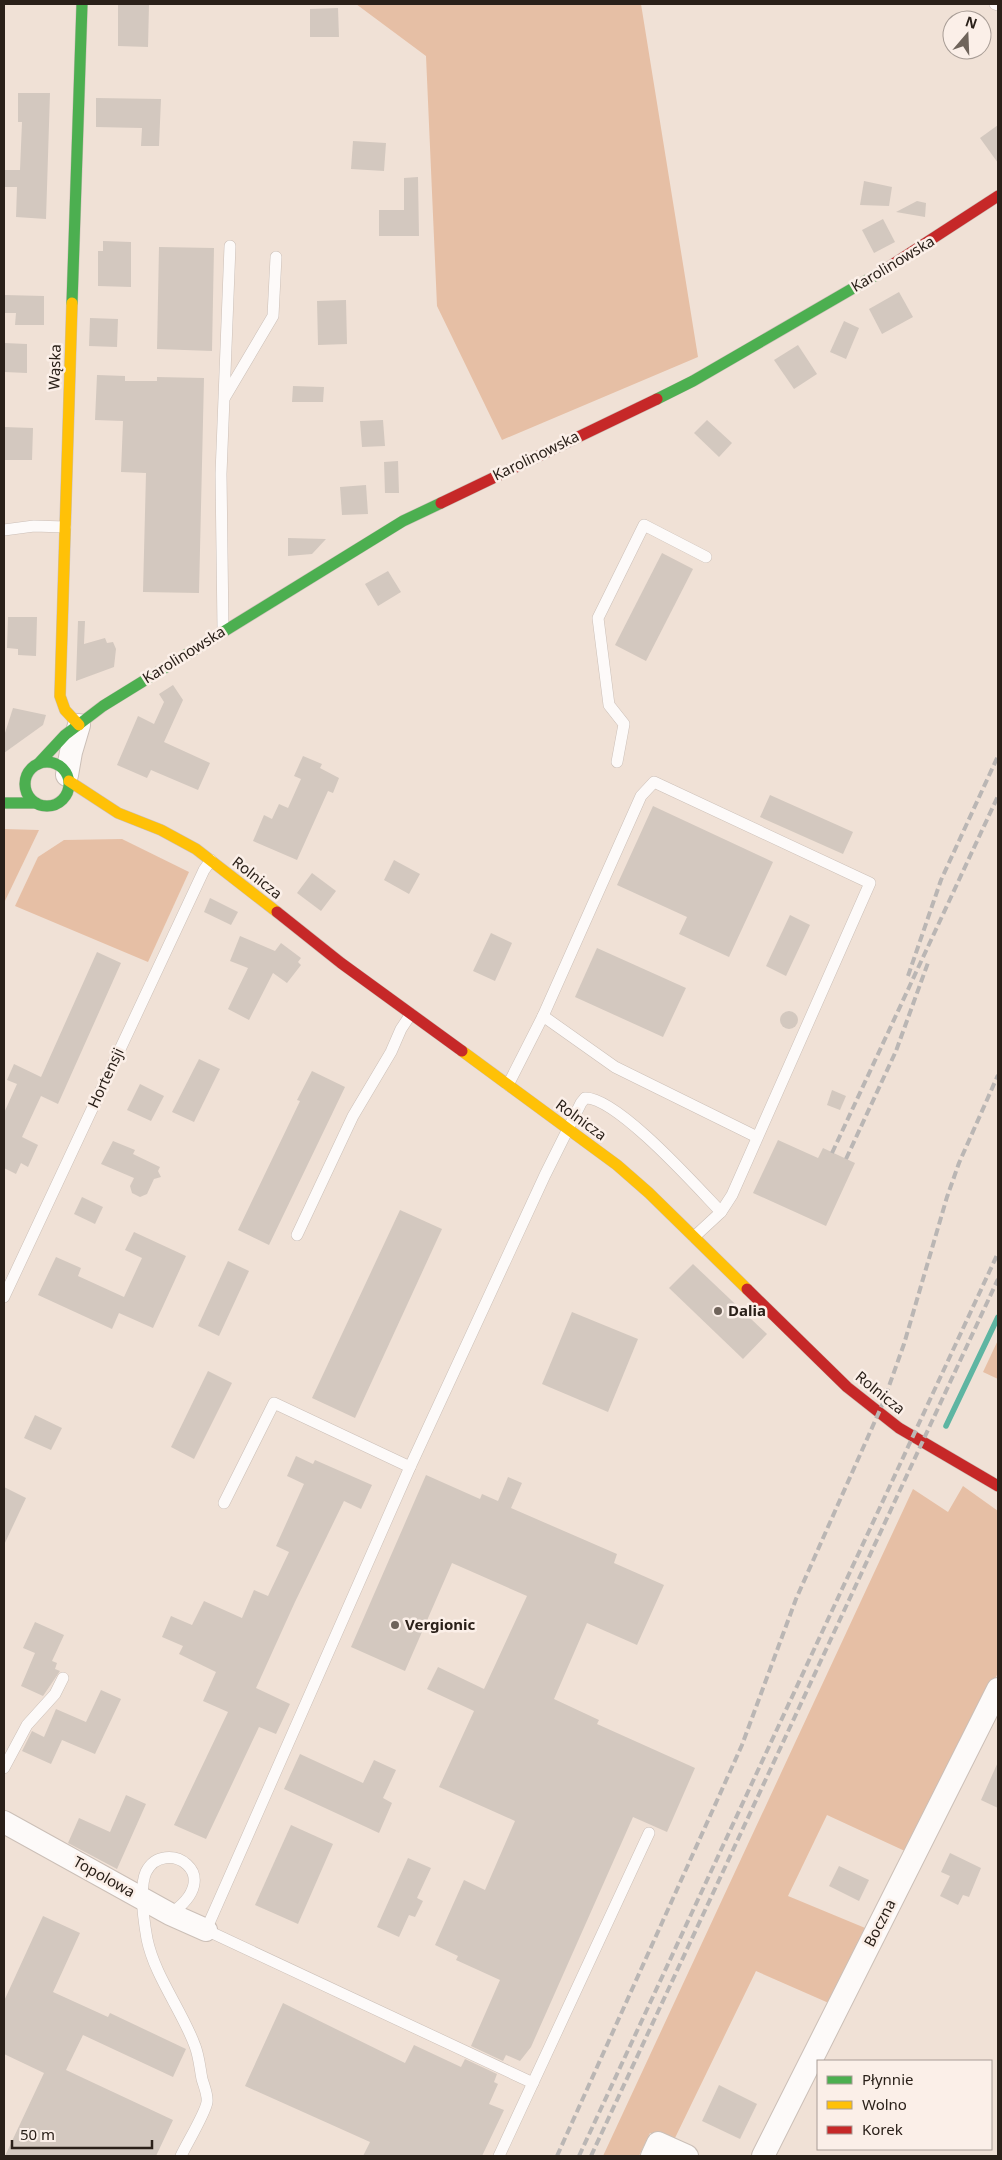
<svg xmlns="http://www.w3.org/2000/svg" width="1002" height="2160" viewBox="0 0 1002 2160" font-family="'Noto Sans',sans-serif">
<rect width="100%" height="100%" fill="#f0e1d6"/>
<g fill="#e6bfa5">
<polygon points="356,4 641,4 698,357 502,440 437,306 426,56"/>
<polygon points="4,829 39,830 4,903"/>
<polygon points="122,839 189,872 148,962 15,906 38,857 64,840"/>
<polygon points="998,1340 998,1379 983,1372"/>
<polygon points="963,1486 998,1511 998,1673 907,1852 827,1815 788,1896 870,1930 831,2004 756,1971 674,2140 650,2133 639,2156 603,2156 913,1489 948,1512"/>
</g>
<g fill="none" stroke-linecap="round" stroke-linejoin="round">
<polyline stroke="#5eb5a2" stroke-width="5.5" points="946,1426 998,1317"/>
</g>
<g fill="#d3c8bf">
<polygon points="118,4 149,5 148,47 118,46"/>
<polygon points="338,8 339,37 310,37 310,9"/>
<polygon points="18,93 50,93 46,219 16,217 17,187 4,187 4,170 20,170 22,122 18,122"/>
<polygon points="96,98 161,99 159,146 141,146 142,128 96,127"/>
<polygon points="998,125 998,163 980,138"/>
<polygon points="353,141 386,143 384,171 351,169"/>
<polygon points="418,177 419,236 379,236 379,210 404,210 404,178"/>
<polygon points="864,181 892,187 889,206 860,205"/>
<polygon points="917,201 926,203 925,217 896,212"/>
<polygon points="883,219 895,242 874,253 862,230"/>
<polygon points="103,241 131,242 131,287 98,286 98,251 103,251"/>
<polygon points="159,247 214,248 212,351 157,349"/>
<polygon points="899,292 913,317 882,334 869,309"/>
<polygon points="4,295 44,296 44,325 15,325 16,313 4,313"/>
<polygon points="346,300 347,344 318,345 317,301"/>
<polygon points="90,318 118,319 117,347 89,346"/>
<polygon points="844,321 859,328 846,359 830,352"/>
<polygon points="4,343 27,344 27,373 4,372"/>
<polygon points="798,345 817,374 794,389 774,360"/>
<polygon points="97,375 125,376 125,381 157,381 157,377 204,378 199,593 143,592 146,473 121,472 123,421 95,420"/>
<polygon points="293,386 324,387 323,402 292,402"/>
<polygon points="383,420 385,446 362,447 360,421"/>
<polygon points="707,420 732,443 719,457 694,433"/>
<polygon points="4,427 33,428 32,460 4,460"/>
<polygon points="398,461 399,493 385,493 384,462"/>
<polygon points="366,485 368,514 342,515 340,487"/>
<polygon points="288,538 326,539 312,554 288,556"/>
<polygon points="662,553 693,569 646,661 615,645"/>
<polygon points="388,571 401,592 378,606 365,584"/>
<polygon points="8,617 37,617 36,656 18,655 18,649 7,648"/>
<polygon points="78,621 85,621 84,644 105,638 107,643 113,642 116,649 114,667 76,681"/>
<polygon points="173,685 183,700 164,742 210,763 198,790 151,770 147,778 117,765 138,716 154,724 164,702 159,694"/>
<polygon points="13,708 46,715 43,725 4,753 4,736"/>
<polygon points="303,756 322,764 320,768 339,778 333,793 328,791 297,860 253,841 264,815 272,819 279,804 288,808 301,779 294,776"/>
<polygon points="770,795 853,832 843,854 760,817"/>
<polygon points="653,806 773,862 729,957 679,934 687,917 617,885"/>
<polygon points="394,860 420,874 409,894 384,880"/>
<polygon points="312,873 336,891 321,911 297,893"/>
<polygon points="210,898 238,912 231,925 204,912"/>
<polygon points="790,915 810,925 786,976 766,966"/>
<polygon points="491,933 512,943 495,981 473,971"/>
<polygon points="240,936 275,951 281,943 301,958 298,962 301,965 287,983 273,973 249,1020 228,1009 248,968 230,961"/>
<polygon points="597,948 686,988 663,1037 575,997"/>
<polygon points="97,952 121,963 58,1104 41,1096 22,1137 38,1145 28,1167 21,1163 16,1174 4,1168 4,1113 17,1084 7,1080 14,1064 41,1077"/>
<circle cx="789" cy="1020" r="9"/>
<polygon points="199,1059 220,1069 194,1122 172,1112"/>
<polygon points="312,1071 345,1087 269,1245 238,1230 300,1101 297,1100"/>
<polygon points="140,1084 164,1096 151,1121 127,1110"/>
<polygon points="832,1090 846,1096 840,1110 827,1105"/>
<polygon points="778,1140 818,1158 823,1148 855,1163 826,1226 753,1193"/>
<polygon points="113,1141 135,1150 133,1154 160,1167 158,1171 161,1177 154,1179 147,1194 140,1197 132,1193 130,1186 134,1178 101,1164"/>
<polygon points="82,1197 103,1207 95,1224 74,1214"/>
<polygon points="400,1210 442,1229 355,1418 312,1398"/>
<polygon points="134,1232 186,1256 153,1328 119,1313 112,1329 38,1295 56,1257 81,1268 78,1276 124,1297 142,1258 125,1250"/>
<polygon points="228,1261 249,1271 219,1336 198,1326"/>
<polygon points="693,1264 767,1334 743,1359 669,1288"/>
<polygon points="572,1312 638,1339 608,1412 542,1384"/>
<polygon points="208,1371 232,1383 194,1459 171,1447"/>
<polygon points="35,1415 62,1428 51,1450 24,1438"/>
<polygon points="296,1456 313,1464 315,1460 372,1485 361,1509 344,1501 295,1602 256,1688 290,1704 276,1734 259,1727 206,1839 174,1825 228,1712 203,1701 216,1672 179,1654 183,1646 162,1637 171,1616 192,1625 204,1601 242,1618 254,1590 268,1596 289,1552 276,1546 304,1484 287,1476"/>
<polygon points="426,1475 480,1499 482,1494 498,1501 508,1477 522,1483 511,1508 617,1554 614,1563 664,1585 637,1645 587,1623 554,1699 599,1720 597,1724 695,1768 667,1832 633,1817 531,2047 520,2061 506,2055 503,2061 471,2046 500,1980 456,1960 458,1956 435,1945 464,1880 485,1890 515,1821 439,1787 474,1711 427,1689 438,1667 484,1689 527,1596 452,1563 405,1671 351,1647"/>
<polygon points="4,1487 26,1498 4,1545"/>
<polygon points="35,1622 64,1635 52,1661 57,1663 55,1669 60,1671 43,1696 21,1686 35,1653 23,1648"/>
<polygon points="101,1690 121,1699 95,1754 62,1740 51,1764 22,1751 32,1731 44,1737 56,1709 86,1722"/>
<polygon points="300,1754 363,1783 374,1760 396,1770 383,1798 392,1803 379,1833 284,1789"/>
<polygon points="998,1762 998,1808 981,1800"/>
<polygon points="126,1795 146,1804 117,1869 68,1843 79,1818 110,1832"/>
<polygon points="291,1825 333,1844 298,1924 255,1905"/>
<polygon points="950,1853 981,1868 969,1897 963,1895 958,1905 940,1896 950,1876 941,1872"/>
<polygon points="408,1858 431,1868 417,1898 423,1901 415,1917 409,1915 399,1937 377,1927"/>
<polygon points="839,1866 869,1880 859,1901 829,1886"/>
<polygon points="43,1916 80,1933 53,1992 108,2017 110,2013 186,2049 173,2077 83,2035 66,2070 173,2120 156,2156 5,2156 44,2073 4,2054 4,2001"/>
<polygon points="283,2003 405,2063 414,2045 461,2067 465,2059 497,2074 494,2082 498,2084 489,2104 504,2110 482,2156 363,2156 370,2142 245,2086"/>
<polygon points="719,2085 757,2104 740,2139 702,2121"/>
</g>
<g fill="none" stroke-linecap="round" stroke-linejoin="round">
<g stroke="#cbbfb7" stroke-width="12">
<g id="lane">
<polyline points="995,4 998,5"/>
<polyline points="225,397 273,316 276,257"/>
<polyline points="4,530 34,526 65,527"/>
<polyline points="223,629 221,474 230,246"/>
<polyline points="617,762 624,724 609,705 598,618 644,525 706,557"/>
<polyline points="543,1016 615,1067 757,1137"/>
<polyline points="508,1085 543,1016 641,796 654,782 870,883 732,1195 721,1212 694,1237"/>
<polyline points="297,1235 353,1116 391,1052 401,1029 411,1014"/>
<polyline points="4,1297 204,870 211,860"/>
<polyline points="224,1503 274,1403 410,1467"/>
<polyline points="4,1768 27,1725 55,1694 63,1678"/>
<path d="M170 1914C229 1874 164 1836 146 1872 139 1888 144 1922 147 1939 155 1977 182 2010 195 2046 199 2056 200 2069 202 2079 204 2086 208 2095 207 2102 206 2112 186 2145 181 2156"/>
<path d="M533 2083 206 1930 410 1467 545 1175 581 1103 585 1098C617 1097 697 1187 721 1212"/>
<polyline points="499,2156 649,1833"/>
</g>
</g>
<g stroke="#cbbfb7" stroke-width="24">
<g id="street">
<polyline points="67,775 71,752 79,725"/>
<polyline points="4,1822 170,1914 206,1930"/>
<polyline points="652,2156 658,2143 687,2156"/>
<polyline points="763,2156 998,1689"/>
</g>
</g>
<g stroke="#cbbfb7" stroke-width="12">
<g id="fast">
<polyline points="72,303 82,4"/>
<polyline points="657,399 693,381 881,272"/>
<circle cx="47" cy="784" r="22"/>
<polyline points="38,764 65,735 103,706 403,521 441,503"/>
<polyline points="4,803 36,803"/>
</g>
</g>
<g stroke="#cbbfb7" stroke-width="12">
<g id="slow">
<polyline points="72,303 60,696 65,710 79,725"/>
<polyline points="69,781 118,813 161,830 196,849 277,912"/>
<polyline points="462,1051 617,1165 649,1193 747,1289"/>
</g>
</g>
<g stroke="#cbbfb7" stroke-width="12">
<g id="jam">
<polyline points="881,272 998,196"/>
<polyline points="441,503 657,399"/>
<polyline points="277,912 341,963 462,1051"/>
<polyline points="747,1289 847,1387 899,1428 998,1486"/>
</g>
</g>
<use href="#lane" stroke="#fdfaf9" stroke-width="11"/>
<use href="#street" stroke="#fdfaf9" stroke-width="22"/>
<use href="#fast" stroke="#4caf50" stroke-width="11"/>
<use href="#slow" stroke="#ffc107" stroke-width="11"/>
<use href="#jam" stroke="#c62828" stroke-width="11"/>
<g stroke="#bab6b4" stroke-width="4" stroke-dasharray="8 4" stroke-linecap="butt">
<polyline points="908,976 941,880 998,756"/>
<polyline points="832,1153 998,796"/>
<polyline points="846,1159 896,1051 929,960"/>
<polyline points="557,2156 742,1745 796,1599 883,1403 904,1344 947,1197 959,1163 998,1075"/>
<polyline points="579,2156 998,1253"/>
<polyline points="591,2156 998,1279"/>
</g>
</g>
<g fill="#6f645b" stroke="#fbefe8" stroke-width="2">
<circle cx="718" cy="1311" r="5"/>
<circle cx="395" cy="1625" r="5"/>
</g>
<g text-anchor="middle" stroke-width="5" stroke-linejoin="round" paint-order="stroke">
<g font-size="15" fill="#2a2019" stroke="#fbefe8">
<text transform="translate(893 264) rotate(-31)" y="5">Karolinowska</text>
<text transform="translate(55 367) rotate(-88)" y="5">Wąska</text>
<text transform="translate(536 456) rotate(-26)" y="5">Karolinowska</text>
<text transform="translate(184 655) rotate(-32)" y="5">Karolinowska</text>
<text transform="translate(257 878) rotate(38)" y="5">Rolnicza</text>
<text transform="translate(106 1078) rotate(-65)" y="5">Hortensji</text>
<text transform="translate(581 1120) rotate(36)" y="5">Rolnicza</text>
<text transform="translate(880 1393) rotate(39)" y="5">Rolnicza</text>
<text transform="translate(104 1877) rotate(29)" y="5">Topolowa</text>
<text transform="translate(880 1923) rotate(-63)" y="5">Boczna</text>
</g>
<g font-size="15" font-weight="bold" fill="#2a2019" stroke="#fbefe8" text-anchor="start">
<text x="728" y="1316">Dalia</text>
<text x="405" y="1630">Vergionic</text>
</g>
</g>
<rect width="1002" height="2160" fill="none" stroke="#2a2019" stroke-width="10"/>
<rect x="817" y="2060" width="175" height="90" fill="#fbefe8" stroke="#a79c95"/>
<rect x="827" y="2076" width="25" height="8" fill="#4caf50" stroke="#a79c95"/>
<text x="862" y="2085" font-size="15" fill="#2a2019">Płynnie</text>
<rect x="827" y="2101" width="25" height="8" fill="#ffc107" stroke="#a79c95"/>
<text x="862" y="2110" font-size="15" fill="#2a2019">Wolno</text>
<rect x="827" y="2126" width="25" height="8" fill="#c62828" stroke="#a79c95"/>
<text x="862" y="2135" font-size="15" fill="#2a2019">Korek</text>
<g transform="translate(967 35) rotate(19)"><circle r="24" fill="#fbefe8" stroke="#a79c95"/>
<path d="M0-4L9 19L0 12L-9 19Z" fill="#6f645b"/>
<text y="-8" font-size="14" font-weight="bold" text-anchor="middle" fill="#2a2019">N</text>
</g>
<path d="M12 2140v8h140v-8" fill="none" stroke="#2a2019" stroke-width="2.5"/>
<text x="20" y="2140" font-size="15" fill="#2a2019" stroke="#fbefe8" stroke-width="4" paint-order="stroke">50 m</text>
</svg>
